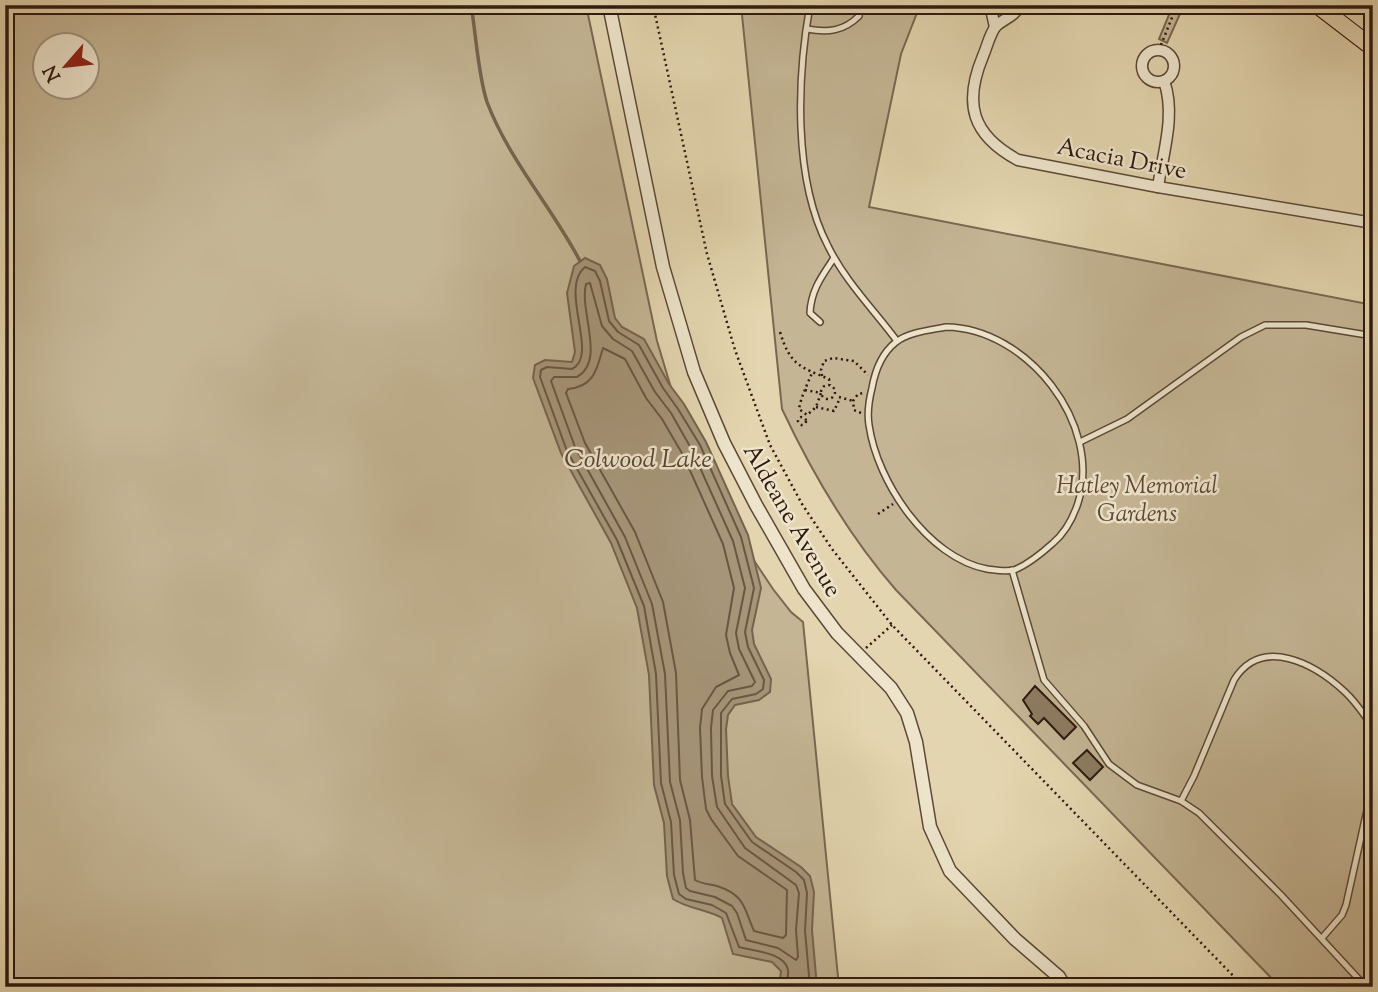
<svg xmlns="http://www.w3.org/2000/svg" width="1378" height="992" viewBox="0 0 1378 992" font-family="'Sorts Mill Goudy',serif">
<rect width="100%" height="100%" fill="#e3d5af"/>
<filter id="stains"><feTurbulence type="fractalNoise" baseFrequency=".00286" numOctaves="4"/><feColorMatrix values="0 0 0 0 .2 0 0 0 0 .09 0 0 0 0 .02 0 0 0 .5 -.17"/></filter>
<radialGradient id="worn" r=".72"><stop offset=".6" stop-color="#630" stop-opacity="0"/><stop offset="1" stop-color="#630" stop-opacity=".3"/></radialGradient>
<g fill="#c4b594" stroke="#7a6751" stroke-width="2" fill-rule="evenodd">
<path d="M5 5H586L657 341 678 411 737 535 773 589 791 612 803 622 839 987H5ZM46 46H88V88H46Z"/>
<path d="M741 5H920L901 54 869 207 1373 305V987H1280L896 590C848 535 813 475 782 409Z"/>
<polygon points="1173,5 1184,5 1167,43 1159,39"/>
</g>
<path fill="#a69578" stroke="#76634e" stroke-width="2" d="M585 258 600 265 607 279 615 318 622 327 644 339 669 384 684 404 706 442 748 535 761 588 752 630 754 644 771 679 770 692 759 700 735 705 728 715 726 729 728 776 732 804 756 837 801 867 810 876 814 892 812 930 817 987H779L781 971 772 962 733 954 722 918C706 909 688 909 673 899L667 876 664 823 654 785 649 675 637 608 611 543 561 453 533 378 535 365 545 360 572 362 575 352 567 293 574 266Z"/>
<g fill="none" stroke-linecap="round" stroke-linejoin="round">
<g stroke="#6a5743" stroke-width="2">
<path d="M590 283 602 326 613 339 632 351 655 392 671 413 692 450 733 541 745 588 736 633 739 649 755 682 752 686 728 691 713 710 711 728 712 776 717 807 745 848 796 885 799 893 796 930 798 957 796 960 778 948 746 940 737 913 732 906 715 897 690 891 686 888 683 873 680 820 670 782 665 674 652 604 625 537 575 447 551 381 554 377H577C606 361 579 311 586 284Z"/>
<path d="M603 348 625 359 646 398 662 419 683 455 723 544 734 588 726 635 730 653 739 675 716 687 702 709 700 728 702 777 706 809 711 819 738 856 787 890 786 935 783 938 754 931C744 908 745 895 717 886 709 884 702 884 695 880L690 820 680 780 676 673 663 602 635 532 585 443 566 393 568 389C594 387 597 369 603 348Z"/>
<path d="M786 987C786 982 789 975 788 970 785 952 752 951 739 947L726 913 712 905 686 899 679 894 674 875 671 822 661 783 656 674 644 606 617 540 567 451 540 377 541 370 547 367 572 369C600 356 558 289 585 267L595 271 600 281 609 321 618 332 639 345 663 388 678 409 700 445 741 537 754 588 745 632 748 647 764 680 763 689 756 694 732 699 721 713V776L725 804 752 842 796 872 804 880 807 893 805 931 810 987"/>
</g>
<path stroke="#76634e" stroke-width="3.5" d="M471 5C476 34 478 75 487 102 509 160 551 206 580 261"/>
</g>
<g fill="#8d7b62" stroke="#2f190e" stroke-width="2">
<polygon points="1035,686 1076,727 1064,739 1044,718 1038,724 1030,716 1032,714 1023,700"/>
<polygon points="1087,750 1103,767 1090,780 1073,763"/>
</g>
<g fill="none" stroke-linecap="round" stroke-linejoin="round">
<g stroke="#5c4836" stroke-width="8">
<g id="service">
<path d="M810 5C797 78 793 179 828 246 845 281 874 310 897 341"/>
<path d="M807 29C828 33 844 31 859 16L860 5"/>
<path d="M820 322 810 313C811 290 822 276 834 258"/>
<path d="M946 327C1027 328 1103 424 1078 503 1073 518 1066 532 1053 543 1043 552 1027 565 1014 570 1006 572 995 570 987 569 928 558 877 482 869 425 867 413 869 400 872 388 875 371 882 353 896 342 909 332 931 330 946 327Z"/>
<polyline points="1080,442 1127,419 1241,337 1265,325 1306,325 1373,336"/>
<polyline points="1012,570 1044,680 1084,726 1109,764 1137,785 1181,801 1199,813 1281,895 1366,987"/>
<path d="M1181 801 1194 776 1234 680C1262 635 1315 664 1345 692 1356 702 1364 715 1373 727"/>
<polyline points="1322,938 1342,915 1346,905 1373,783"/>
</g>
</g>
<g stroke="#5c4836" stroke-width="13">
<g id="minor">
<polyline points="990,5 995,27"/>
<path d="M1020 5C1014 17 1005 18 996 26 990 33 987 47 983 56 963 104 972 135 1018 160L1158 187 1373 223"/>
<circle cx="1158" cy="66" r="16"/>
<path d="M1158 187C1163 153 1176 114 1164 81"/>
<polyline points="1049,987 1059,977"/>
</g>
</g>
<g stroke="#5c4836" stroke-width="15">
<polyline id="tertiary" points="609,5 663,267 694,372 724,443 756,505 804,589 837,633 891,688 907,713 916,742 930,827 950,871 1015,939 1059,977 1065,987"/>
</g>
<g stroke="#2f190e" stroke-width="18">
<polyline id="primary" points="1317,5 1373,48"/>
</g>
<g stroke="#2f190e" stroke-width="2.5" stroke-dasharray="2 3.5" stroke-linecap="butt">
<polyline points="653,5 707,254 735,350 770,445 802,504 832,549 892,625 1244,987"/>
<polyline points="1159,50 1177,5"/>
<path d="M780 332C790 365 800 367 829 379L830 385"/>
<polyline points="822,376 821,370 824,361 833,358 854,361 868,375"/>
<circle cx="828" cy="392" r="7"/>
<path d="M805 390 821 393 816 407 807 415 799 409C801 397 807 385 812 373"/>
<polyline points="839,397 853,401"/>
<polyline points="816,407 834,411 840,398"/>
<polyline points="861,413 854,410 853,401 858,394 864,393"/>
<circle cx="802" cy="421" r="4"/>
<polyline points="878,514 893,504"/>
<polyline points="866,648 892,625"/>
</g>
<use href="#service" stroke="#ede4cb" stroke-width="5"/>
<use href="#minor" stroke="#ede4cb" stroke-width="10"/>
<use href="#tertiary" stroke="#ede4cb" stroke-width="12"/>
<use href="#primary" stroke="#e3d5af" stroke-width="16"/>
</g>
<g text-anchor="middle" stroke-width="5" stroke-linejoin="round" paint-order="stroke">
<g font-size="24" fill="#2f190e" stroke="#ede4cb">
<text transform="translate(1122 158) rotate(11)" y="8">Acacia Drive</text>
<text transform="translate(793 520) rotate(60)" y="8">Aldeane Avenue</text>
</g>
<g font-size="24" font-style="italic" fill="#5c4836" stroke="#ede4cb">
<text x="1137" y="493">Hatley Memorial<tspan x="1137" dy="28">Gardens</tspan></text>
</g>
<g font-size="26" font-style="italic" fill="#594433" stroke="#ede4cb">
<text x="638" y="467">Colwood Lake</text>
</g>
</g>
<rect width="1378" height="992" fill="none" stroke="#e3d5af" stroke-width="28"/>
<rect x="7" y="7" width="1364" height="978" fill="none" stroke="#2f190e" stroke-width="3.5"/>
<rect x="14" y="14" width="1350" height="964" fill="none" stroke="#2f190e" stroke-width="2"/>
<g transform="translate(66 66) rotate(242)"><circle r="33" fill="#ede4cb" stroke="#a1937f" stroke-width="2"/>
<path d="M0-5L12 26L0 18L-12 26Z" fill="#8f2418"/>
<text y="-10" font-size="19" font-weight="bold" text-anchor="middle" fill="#2f190e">N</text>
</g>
<rect width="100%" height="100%" filter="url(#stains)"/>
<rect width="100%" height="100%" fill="url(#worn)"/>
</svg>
